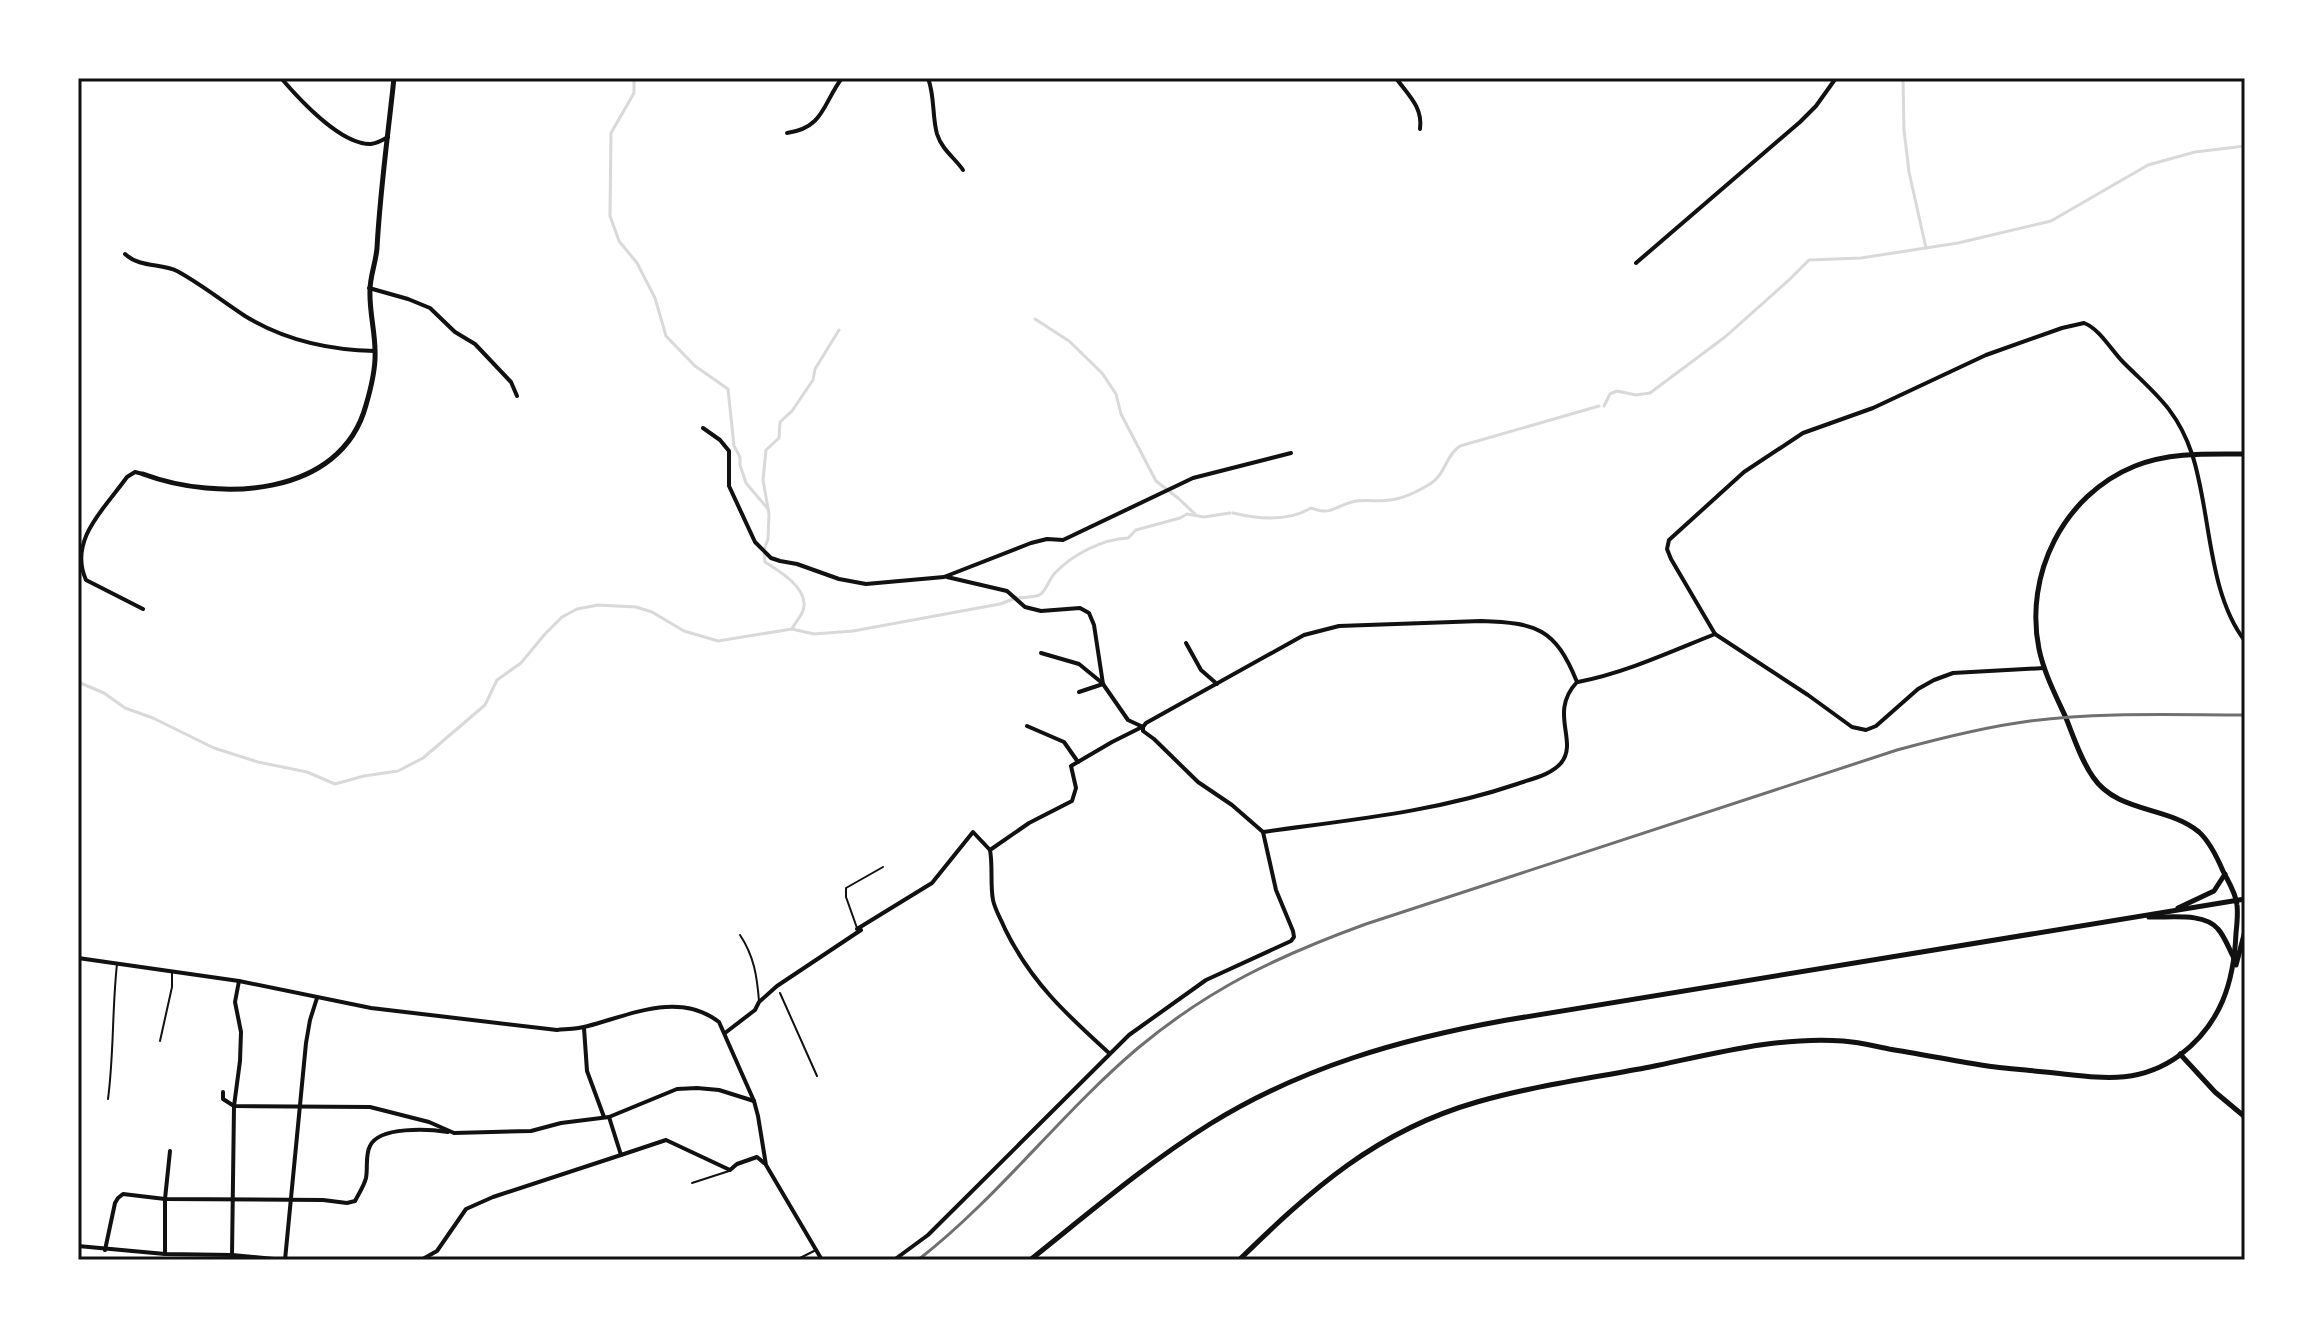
<svg xmlns="http://www.w3.org/2000/svg" width="2323" height="1338" viewBox="0 0 2323 1338" font-family="Montserrat,sans-serif">
<rect width="100%" height="100%" fill="#fff"/>
<g fill="none" stroke-linecap="round" stroke-linejoin="round">
<g stroke="#d9d9d9" stroke-width="3">
<polyline points="634,78 634,93 611,133 610,216 619,241 637,263 655,298 666,336 695,366 728,389 734,446 740,457 740,465 746,483 768,509"/>
<polyline points="1903,78 1904,130 1909,172 1926,248"/>
<polyline points="1035,319 1069,341 1102,373 1116,394 1121,414 1156,481 1178,498 1195,514"/>
<polyline points="1604,406 1610,394 1617,391 1636,395 1650,393 1725,337 1790,279 1809,260 1861,258 1958,243 2051,221 2148,165 2195,152 2245,146"/>
<path d="M1233 513C1258 519 1288 522 1311 508 1332 516 1335 506 1352 502 1364 499 1378 502 1390 500 1402 499 1420 490 1430 484 1445 475 1446 455 1460 446L1599 406"/>
<path d="M1016 598C1024 597 1035 598 1041 594 1047 589 1049 579 1055 573 1073 554 1103 539 1128 538L1136 530 1180 518 1187 514 1204 517 1230 513"/>
<path d="M792 629C795 622 804 614 804 606 806 587 779 571 765 562L764 550 768 539 769 514 763 480 766 450 779 438 780 422 792 411 813 380 815 369 839 330"/>
<polyline points="78,682 104,693 125,708 153,718 214,748 258,762 307,772 335,784 364,776 398,771 423,758 485,705 497,680 521,663 545,634 562,617 577,609 598,605 636,607 652,612 684,631 718,641 792,629 814,634 853,631 1000,604 1013,599"/>
</g>
<polyline stroke="#111" stroke-width="2" points="780,993 817,1076"/>
<g stroke="#111" stroke-width="2">
<polyline points="857,928 846,897 846,888 883,867"/>
<path d="M740 935C754 956 757 976 759 1001"/>
<polyline points="160,1041 172,987 172,972"/>
<path d="M108 1099C114 1054 112 1009 117 964"/>
<polyline points="692,1183 729,1171"/>
<polyline points="796,1260 816,1250"/>
</g>
<g stroke="#111" stroke-width="4">
<path d="M281 78C299 99 341 145 371 144 377 143 383 140 388 137"/>
<path d="M928 78C935 97 932 116 937 134 942 150 955 158 963 170"/>
<path d="M1396 78C1408 95 1423 107 1420 129"/>
<path d="M787 133C824 128 823 103 842 78"/>
<path d="M125 254C140 268 161 263 177 271 201 284 222 301 245 316 284 340 329 350 375 351"/>
<polyline points="1636,263 1800,122 1816,106 1836,78"/>
<polyline points="369,288 408,299 430,308 455,332 475,344 511,382 517,396"/>
<polyline points="703,428 720,440 729,451 729,486 755,542 771,558 780,561 797,564 839,579 866,584 944,577 1031,543 1047,539 1063,540 1193,478 1291,453"/>
<path d="M143 474 135 472 127 477C105 508 68 540 86 580L143 609"/>
<polyline points="947,577 1007,591 1025,607 1041,611 1080,608 1089,613 1094,625 1103,684 1128,720 1143,727"/>
<path d="M1481 621C1537 623 1555 628 1577 682 1548 713 1579 741 1561 763 1551 775 1531 779 1517 784 1435 812 1349 820 1263 832L1232 805 1198 782 1154 739 1143 731V727L1146 723 1304 635 1339 626Z"/>
<polyline points="1186,643 1201,670 1217,684"/>
<polyline points="1041,653 1079,664 1101,682"/>
<path d="M2044 668 1953 673 1934 680 1918 689 1876 726 1866 730 1852 727 1808 695 1715 634 1671 559 1667 549 1669 540 1744 472 1803 433 1873 408 1986 355 2062 328 2084 323C2100 329 2111 350 2123 362 2154 393 2177 409 2192 454 2211 511 2207 592 2245 641"/>
<path d="M1578 682C1625 673 1670 652 1715 634"/>
<polyline points="1079,692 1103,684"/>
<polyline points="1027,726 1064,742 1078,762"/>
<path d="M990 850C993 866 990 884 993 900 995 910 1001 919 1005 929 1031 982 1066 1014 1109 1053"/>
<path d="M78 958 239 981 371 1008 557 1030C567 1029 578 1029 588 1026 630 1015 679 991 719 1022L754 1101 758 1116 766 1165 822 1260"/>
<polyline points="584,1028 587,1071 604,1117"/>
<polyline points="725,1033 755,1010 759,1002 777,986 861,930 857,929 932,883 973,832 990,850 1029,823 1072,801 1076,788 1071,766 1112,742 1142,727"/>
<polyline points="223,1092 223,1099 234,1106 370,1107 429,1122 454,1133 531,1131 561,1123 609,1117 677,1089 697,1088 719,1090 754,1101"/>
<polyline points="609,1117 621,1155 666,1140 730,1170 737,1164 757,1157 764,1163"/>
<polyline points="78,1246 165,1254 232,1255 284,1260"/>
<path d="M105 1250 115 1203 118 1198 123 1194 165 1199 323 1200 347 1203 355 1201C359 1193 364 1186 366 1178 368 1168 365 1155 370 1146 379 1126 429 1129 448 1132"/>
<polyline points="165,1254 165,1199 170,1151"/>
<polyline points="232,1255 234,1106 240,1061 241,1032 235,1002 239,981"/>
<polyline points="285,1260 306,1043 310,1020 317,998"/>
<polyline points="300,1260 348,1260"/>
<polyline points="421,1260 437,1251 466,1209 493,1197 621,1155"/>
<polyline points="894,1260 928,1235 1129,1035 1206,980 1291,941 1294,937 1293,931 1276,890 1263,832"/>
</g>
<g stroke="#111" stroke-width="5">
<path d="M143 474C218 502 341 498 366 405 371 388 376 368 375 351 375 331 369 310 370 290 370 276 376 262 377 248 380 191 388 135 394 78"/>
<polyline points="2178,908 2214,891 2225,874"/>
<path d="M2149 917C2169 918 2204 912 2218 929 2225 937 2229 949 2234 958"/>
<polyline points="2236,965 2245,931"/>
<polyline points="2180,1054 2215,1092 2245,1117"/>
<path d="M1030 1260C1089 1213 1146 1164 1210 1124 1302 1067 1401 1039 1507 1020L2245 899"/>
<path d="M1239 1260C1312 1189 1376 1131 1477 1102 1533 1086 1592 1078 1650 1067 1713 1054 1779 1036 1843 1041 1859 1042 1874 1046 1889 1049 1920 1054 1950 1060 1981 1065 2005 1069 2030 1070 2055 1073 2102 1078 2139 1085 2180 1055 2221 1024 2234 982 2236 933 2237 924 2238 914 2237 905 2236 893 2228 881 2223 871 2217 857 2210 842 2199 832 2168 806 2117 813 2093 777 2081 760 2074 738 2066 718 2056 696 2044 673 2039 649 2024 575 2063 495 2135 466 2170 452 2208 454 2245 454"/>
</g>
<path stroke="#707070" stroke-width="3" d="M918 1260C999 1197 1060 1114 1138 1048 1210 988 1278 956 1366 924L1897 750C1941 738 1984 727 2030 721 2100 712 2174 715 2245 715"/>
</g>
<rect width="2323" height="1338" fill="none" stroke="#ffffff" stroke-width="160"/>
<rect x="80" y="80" width="2163" height="1178" fill="none" stroke="#111" stroke-width="3"/>
</svg>
